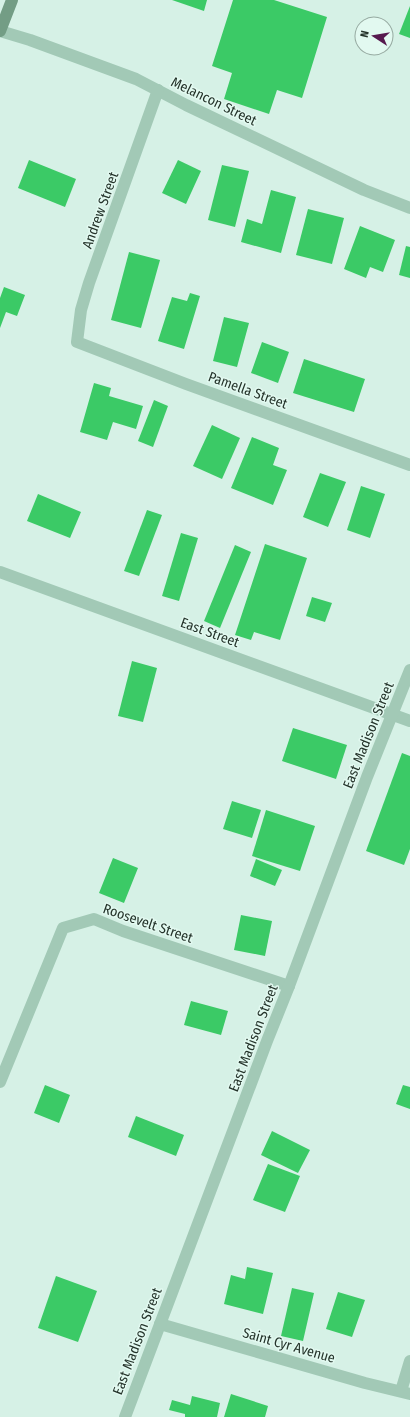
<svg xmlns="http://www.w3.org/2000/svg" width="410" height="1417" viewBox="0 0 410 1417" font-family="'Fira Sans Condensed',sans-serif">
<rect width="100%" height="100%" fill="#d6f1e6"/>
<g fill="#3bca66">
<polygon points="172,0 207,0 204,11"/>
<polygon points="233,0 274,0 327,17 302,98 277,90 269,114 224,99 232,73 212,66"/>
<polygon points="410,6 410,38 399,34"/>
<polygon points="29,160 76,179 65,207 18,188"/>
<polygon points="178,160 201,171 186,204 162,193"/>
<polygon points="222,165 249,171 235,227 208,220"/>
<polygon points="271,190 296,197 281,253 241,242 247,219 262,224"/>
<polygon points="308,209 344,218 332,264 296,255"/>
<polygon points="360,226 395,240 383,272 370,267 366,278 344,269"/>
<polygon points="406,246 410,247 410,278 399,275"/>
<polygon points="129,252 160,260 141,328 111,320"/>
<polygon points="4,287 25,295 17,316 6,312 0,328 0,298"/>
<polygon points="190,293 200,296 184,349 158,341 172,297 187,301"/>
<polygon points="224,317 249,323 237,367 213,361"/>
<polygon points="262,342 289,352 278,383 251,373"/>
<polygon points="304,359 365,379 354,412 293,393"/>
<polygon points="94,383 111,388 109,396 143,406 136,429 113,422 107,440 80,432"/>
<polygon points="154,400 168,406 153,447 138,441"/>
<polygon points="212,425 240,438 222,479 193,466"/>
<polygon points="252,437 279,448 273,465 287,470 273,505 231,488"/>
<polygon points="320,473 346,482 328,527 303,517"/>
<polygon points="361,486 385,494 370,538 347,530"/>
<polygon points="38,494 81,512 70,538 27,521"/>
<polygon points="147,510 162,515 139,576 124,571"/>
<polygon points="181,533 198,538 179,601 162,596"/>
<polygon points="265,544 307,558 280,640 254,632 251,640 235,635"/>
<polygon points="235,545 251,552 220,628 204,621"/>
<polygon points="312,597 332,603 325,622 306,616"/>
<polygon points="132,661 157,668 143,722 118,716"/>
<polygon points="293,728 347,745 336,779 282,761"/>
<polygon points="402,753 410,756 410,849 404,865 366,851"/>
<polygon points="232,801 261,810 252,838 223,829"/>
<polygon points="266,810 315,826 300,871 252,856"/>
<polygon points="113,858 138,868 124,903 99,893"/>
<polygon points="256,859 282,870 275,886 250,876"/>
<polygon points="241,915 272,921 265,956 234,950"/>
<polygon points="191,1001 228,1011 221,1035 184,1025"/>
<polygon points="45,1085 70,1095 59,1123 34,1113"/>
<polygon points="403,1085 410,1087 410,1109 396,1104"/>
<polygon points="136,1116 184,1135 176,1156 128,1137"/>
<polygon points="272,1131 310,1150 298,1173 261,1155"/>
<polygon points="268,1164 300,1176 285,1212 253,1200"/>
<polygon points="247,1267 273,1273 263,1314 224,1304 231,1275 245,1279"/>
<polygon points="56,1276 97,1291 78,1342 38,1328"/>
<polygon points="292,1288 314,1293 303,1341 281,1336"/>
<polygon points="338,1292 365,1300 352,1337 326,1329"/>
<polygon points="231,1394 268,1406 265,1417 224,1417"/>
<polygon points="192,1396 220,1403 217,1417 185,1417 185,1414 169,1410 172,1400 190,1405"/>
</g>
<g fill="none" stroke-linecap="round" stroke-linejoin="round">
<g stroke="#a2c9b6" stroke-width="12">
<polyline points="0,31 30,40 136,79 186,105 364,190 410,208"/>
<polyline points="158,90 89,283 81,310 77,342 186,384 410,465"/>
<polyline points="0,572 410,721"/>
<polyline points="0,1082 63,928 94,919 123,931 289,986"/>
<polyline points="160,1324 365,1383 410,1394"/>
<polyline points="401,1391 410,1361"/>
<polyline points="125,1417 267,1041 289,986 367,777 410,670"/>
</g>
<polyline stroke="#739d85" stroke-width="12" points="0,31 12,0"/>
</g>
<g text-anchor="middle" stroke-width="3" stroke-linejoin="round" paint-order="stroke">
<g font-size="14" fill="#24332a" stroke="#e2f9f0">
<text transform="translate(214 101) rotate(26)" y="5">Melancon Street</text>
<text transform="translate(100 210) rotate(-70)" y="5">Andrew Street</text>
<text transform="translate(248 390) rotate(20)" y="5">Pamella Street</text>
<text transform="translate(210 632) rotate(20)" y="5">East Street</text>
<text transform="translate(368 735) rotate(-68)" y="5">East Madison Street</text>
<text transform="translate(148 923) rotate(19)" y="5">Roosevelt Street</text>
<text transform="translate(253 1038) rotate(-69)" y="5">East Madison Street</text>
<text transform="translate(137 1341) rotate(-69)" y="5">East Madison Street</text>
<text transform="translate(289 1345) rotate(16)" y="5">Saint Cyr Avenue</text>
</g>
</g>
<g transform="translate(374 36) rotate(282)"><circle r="19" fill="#e2f9f0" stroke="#96aaa1"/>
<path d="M0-3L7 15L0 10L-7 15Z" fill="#56194e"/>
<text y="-6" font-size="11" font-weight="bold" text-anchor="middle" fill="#24332a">N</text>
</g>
</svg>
